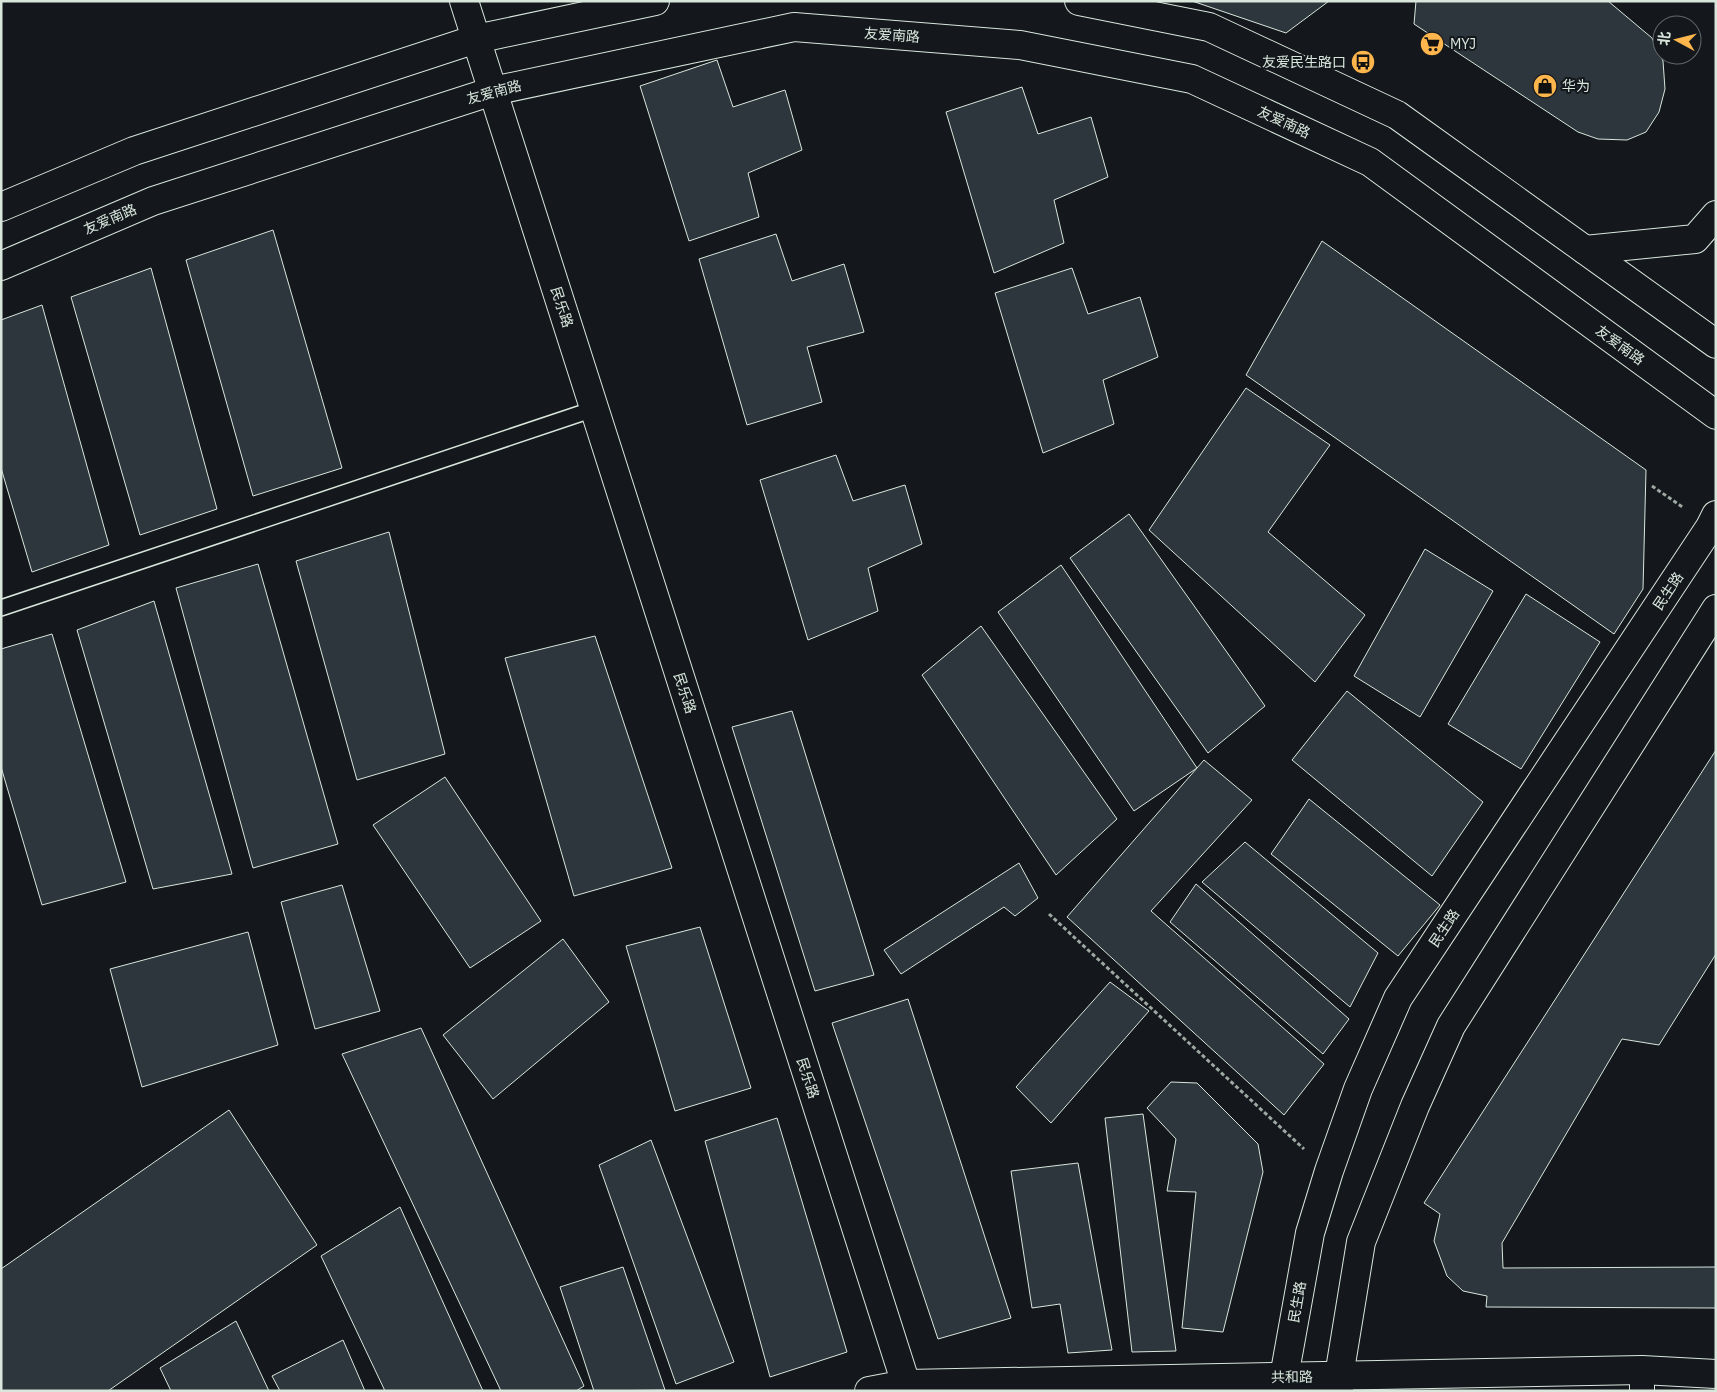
<svg xmlns="http://www.w3.org/2000/svg" width="1717" height="1392" viewBox="0 0 1717 1392" font-family="'IBM Plex Sans','Noto Sans SC',sans-serif">
<rect width="100%" height="100%" fill="#14181c"/>
<g fill="#2c363c" stroke="#d8e6dc">
<polygon points="1192,1 1329,1 1286,33"/>
<polygon points="1416,1 1608,1 1652,38 1663,61 1665,89 1659,112 1646,132 1627,140 1598,139 1578,132 1414,24"/>
<polygon points="717,60 733,107 785,90 802,150 748,173 759,217 689,241 640,86"/>
<polygon points="1022,87 1038,134 1091,117 1108,177 1054,200 1064,243 994,273 946,112"/>
<polygon points="273,230 342,468 253,496 186,260"/>
<polygon points="776,234 792,281 844,264 864,332 807,347 822,402 747,425 699,259"/>
<polygon points="1322,241 1646,470 1643,589 1614,634 1246,375"/>
<polygon points="151,268 217,509 140,535 71,297"/>
<polygon points="1072,268 1088,314 1140,297 1158,357 1103,380 1114,424 1043,453 995,293"/>
<polygon points="42,305 109,545 32,572 1,468 1,320"/>
<polygon points="1246,388 1330,445 1268,532 1365,615 1315,682 1149,530"/>
<polygon points="836,455 853,501 905,485 922,544 868,568 878,611 808,640 760,480"/>
<polygon points="1129,514 1265,706 1208,753 1070,558"/>
<polygon points="389,532 445,754 357,780 296,561"/>
<polygon points="1425,549 1493,591 1420,717 1354,676"/>
<polygon points="258,564 338,844 253,868 176,588"/>
<polygon points="1061,565 1197,768 1134,811 998,612"/>
<polygon points="1526,594 1600,642 1521,769 1448,724"/>
<polygon points="154,601 232,874 153,889 77,630"/>
<polygon points="981,626 1117,819 1056,875 922,675"/>
<polygon points="52,634 126,882 42,905 1,767 1,649"/>
<polygon points="595,636 672,868 574,896 505,658"/>
<polygon points="1347,691 1483,802 1432,876 1292,760"/>
<polygon points="792,711 874,975 815,991 732,727"/>
<polygon points="1716,750 1716,954 1659,1045 1622,1039 1502,1243 1503,1268 1716,1267 1716,1308 1486,1307 1487,1296 1463,1291 1447,1276 1434,1241 1440,1214 1424,1203"/>
<polygon points="1204,760 1252,800 1151,911 1324,1064 1284,1115 1067,917"/>
<polygon points="445,777 541,921 470,968 373,825"/>
<polygon points="1309,799 1440,905 1398,956 1271,854"/>
<polygon points="1245,842 1378,953 1350,1007 1202,882"/>
<polygon points="1019,863 1038,898 1015,916 1004,907 901,974 884,950"/>
<polygon points="1196,884 1349,1019 1323,1054 1170,922"/>
<polygon points="342,885 380,1011 315,1029 281,902"/>
<polygon points="700,927 751,1088 675,1111 626,946"/>
<polygon points="248,932 278,1045 142,1087 110,969"/>
<polygon points="563,939 609,1002 493,1099 443,1035"/>
<polygon points="1110,982 1149,1011 1051,1123 1016,1087"/>
<polygon points="908,999 1011,1318 938,1339 832,1023"/>
<polygon points="421,1028 584,1386 576,1391 501,1391 342,1054"/>
<polygon points="1171,1082 1197,1083 1258,1144 1263,1172 1223,1332 1182,1328 1196,1192 1167,1191 1176,1139 1147,1108"/>
<polygon points="229,1110 317,1245 108,1391 1,1391 1,1269"/>
<polygon points="1143,1114 1176,1351 1132,1352 1105,1118"/>
<polygon points="777,1118 847,1352 770,1377 705,1141"/>
<polygon points="651,1140 734,1362 676,1384 599,1165"/>
<polygon points="1078,1163 1112,1350 1068,1353 1060,1304 1032,1308 1011,1171"/>
<polygon points="400,1207 483,1391 385,1391 321,1256"/>
<polygon points="623,1267 665,1390 594,1391 560,1287"/>
<polygon points="236,1321 269,1391 171,1391 160,1368"/>
<polygon points="343,1340 365,1391 280,1391 272,1376"/>
</g>
<g fill="none" stroke-linecap="round" stroke-linejoin="round">
<g stroke="#d8e6dc" stroke-width="18">
<polyline id="service" points="1,608 594,409"/>
</g>
<g stroke="#d8e6dc" stroke-width="26">
<polyline id="pedestrian" points="1642,1391 1642,1370"/>
</g>
<g stroke="#d8e6dc" stroke-width="30">
<g id="minor">
<polyline points="464,1 906,1384"/>
<polyline points="869,1391 906,1384 1642,1370 1716,1374"/>
</g>
</g>
<g stroke="#d8e6dc" stroke-width="30">
<g id="secondary">
<polyline points="1284,1391 1284,1377 1310,1233 1329,1171 1358,1089 1398,998 1710,527 1716,515"/>
<polyline points="1339,1391 1339,1376 1361,1242 1415,1106 1451,1026 1716,609"/>
</g>
</g>
<g stroke="#d8e6dc" stroke-width="30">
<g id="primary">
<polyline points="1079,1 1209,27 1397,115 1716,344"/>
<polyline points="1,207 134,151 476,39 655,1"/>
<polyline points="1585,250 1695,239 1716,215"/>
<polyline points="1,266 153,201 493,91 794,27 1020,45 1192,79 1370,162 1716,415"/>
</g>
</g>
<g stroke="#9da8a2" stroke-width="3" stroke-dasharray="4 2.5" stroke-linecap="butt">
<polyline points="1652,486 1684,508"/>
<polyline points="1049,914 1304,1149"/>
</g>
<use href="#service" stroke="#14181c" stroke-width="15"/>
<use href="#pedestrian" stroke="#14181c" stroke-width="24"/>
<use href="#minor" stroke="#14181c" stroke-width="28"/>
<use href="#secondary" stroke="#14181c" stroke-width="28"/>
<use href="#primary" stroke="#14181c" stroke-width="28"/>
</g>
<defs>
<g id="supermarket-disc" transform="scale(1.25)"><circle r="9.5" fill="#ffb74d" stroke="#14181c"/><path d="M-6-5.5h2.5l.6 2H6L4.5 2H-2.5L-4.4-4H-6ZM-1.5 3.2a1.3 1.3 0 1 0 .1 0ZM3 3.2a1.3 1.3 0 1 0 .1 0Z" fill="#111"/></g>
<g id="bus-disc" transform="scale(1.25)"><circle r="9.5" fill="#ffb74d" stroke="#14181c"/><path d="M-5-6H5V4H4V6H2V4H-2V6H-4V4H-5ZM-3.5-4V0h7V-4ZM-3.5 1.2v1.5H-2V1.2ZM2 1.2v1.5H3.5V1.2Z" fill="#111"/></g>
<g id="shop-disc" transform="scale(1.25)"><circle r="9.5" fill="#ffb74d" stroke="#14181c"/><path d="M-5-2.5h2.3a2.7 3.5 0 0 1 5.4 0H5L5.5 6h-11ZM-1.5-2.5h3a1.5 2.3 0 0 0-3 0Z" fill="#111"/></g>
</defs>
<g fill-rule="evenodd">
<use href="#supermarket-disc" x="1432" y="44"/>
<use href="#bus-disc" x="1363" y="62"/>
<use href="#shop-disc" x="1545" y="86"/>
</g>
<g text-anchor="middle" stroke-width="4" stroke-linejoin="round" paint-order="stroke">
<g font-size="14" fill="#d8e6dc" stroke="#14181c">
<text transform="translate(892 35) rotate(4)" y="5">友爱南路</text>
<text transform="translate(494 92) rotate(-15)" y="5">友爱南路</text>
<text transform="translate(1284 122) rotate(25)" y="5">友爱南路</text>
<text transform="translate(110 219) rotate(-23)" y="5">友爱南路</text>
<text transform="translate(562 307) rotate(72)" y="5">民乐路</text>
<text transform="translate(1620 345) rotate(36)" y="5">友爱南路</text>
<text transform="translate(1668 591) rotate(-56)" y="5">民生路</text>
<text transform="translate(685 693) rotate(72)" y="5">民乐路</text>
<text transform="translate(1444 928) rotate(-56)" y="5">民生路</text>
<text transform="translate(808 1078) rotate(72)" y="5">民乐路</text>
<text transform="translate(1297 1302) rotate(-80)" y="5">民生路</text>
<text transform="translate(1292 1377) rotate(-1)" y="5">共和路</text>
</g>
<g font-size="14" fill="#d8e6dc" stroke="#14181c" text-anchor="start">
<text x="1450" y="49">MYJ</text>
<text x="1346" y="67" text-anchor="end">友爱民生路口</text>
<text x="1562" y="91">华为</text>
</g>
</g>
<rect width="1717" height="1392" fill="none" stroke="#d8e6dc" stroke-width="5"/>
<g transform="translate(1677 40) rotate(277)"><circle r="24" fill="#14181c" stroke="#626a69"/>
<path d="M0-4L9 19L0 12L-9 19Z" fill="#ffb74d"/>
<text y="-8" font-size="14" font-weight="bold" text-anchor="middle" fill="#d8e6dc">北</text>
</g>
</svg>
